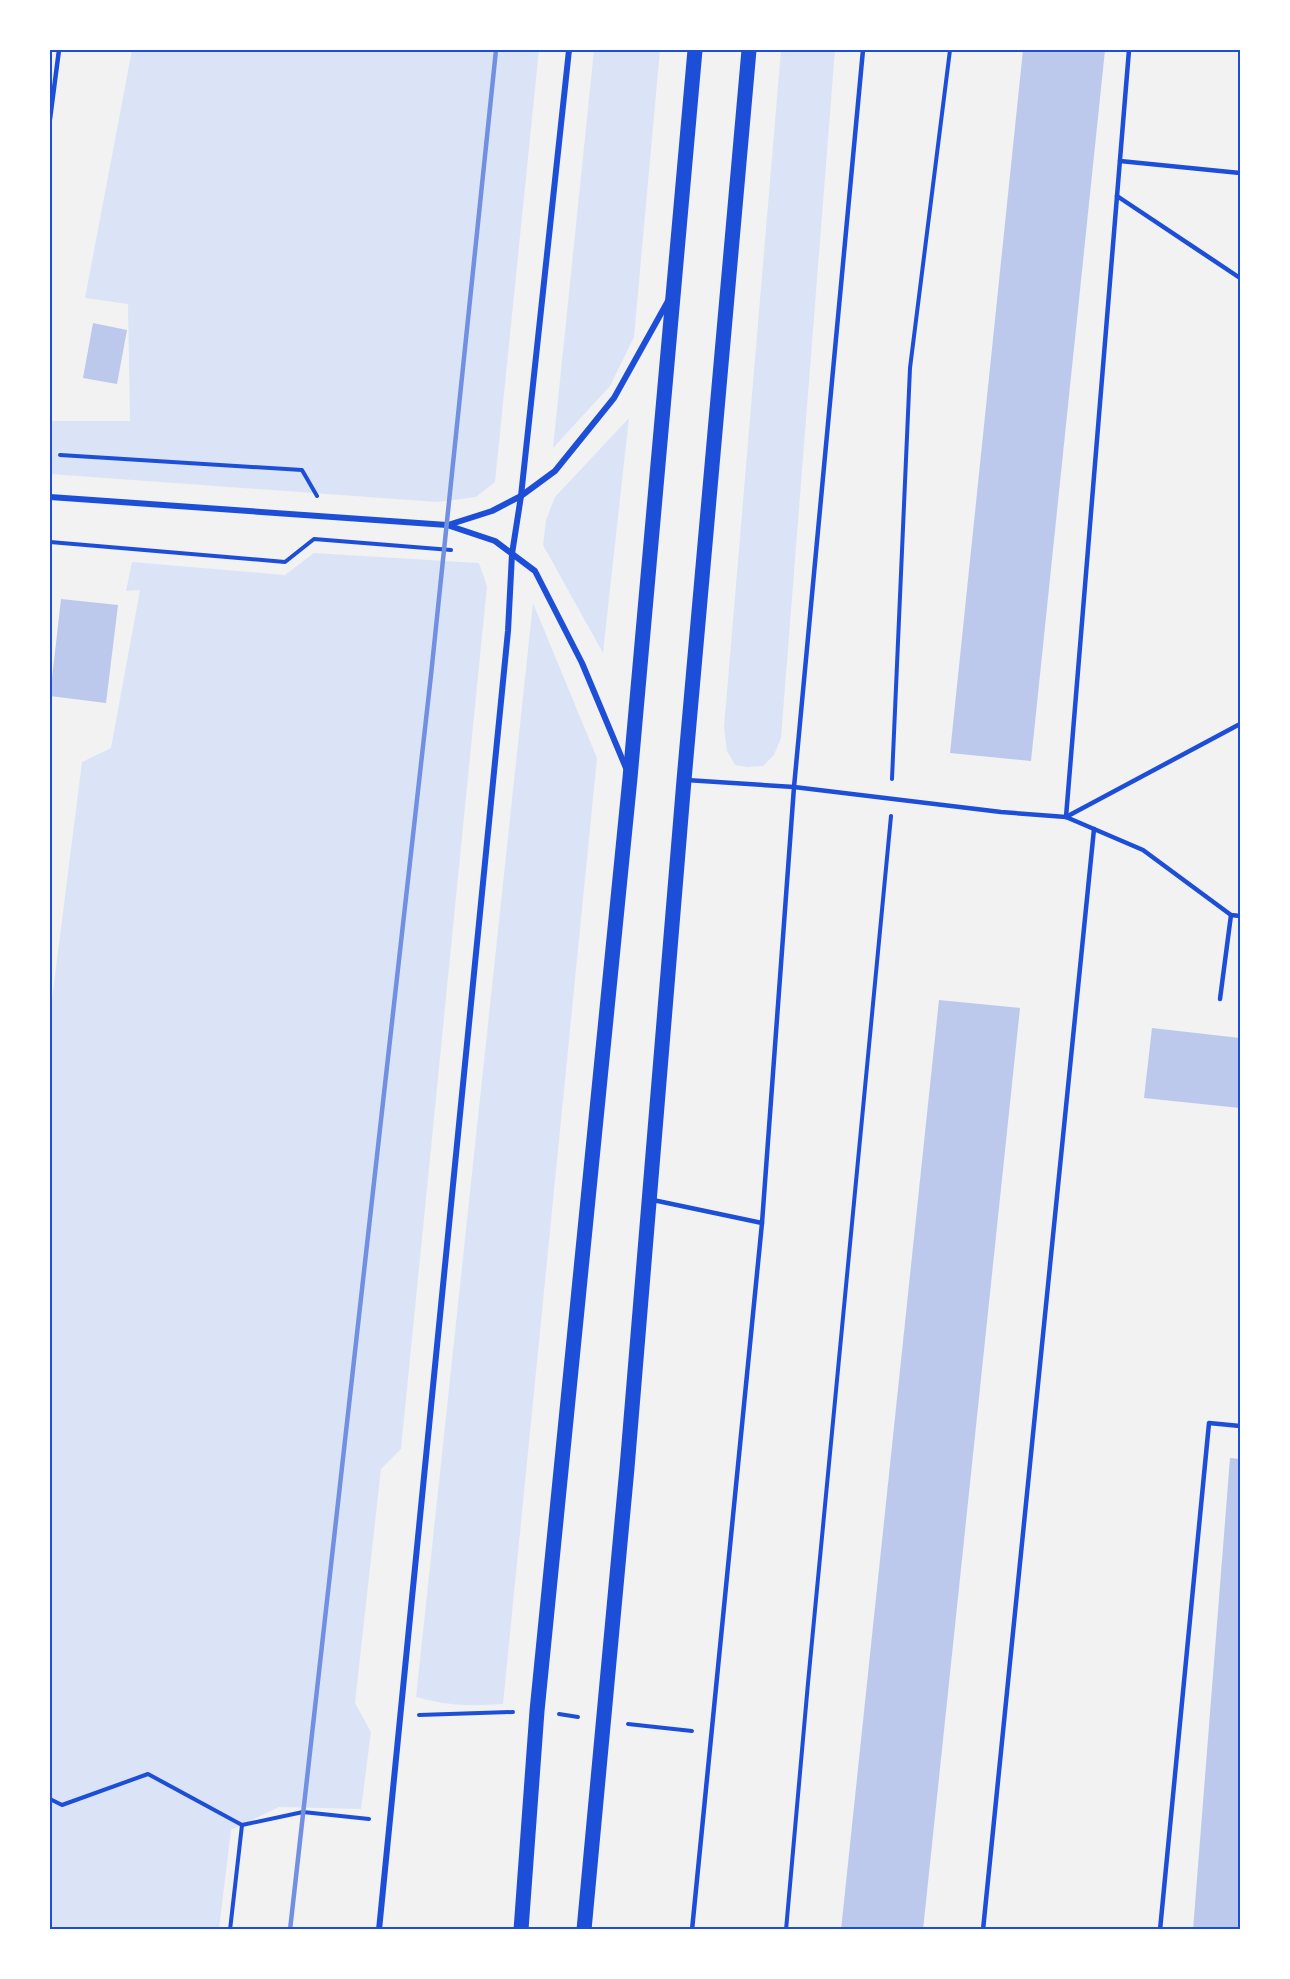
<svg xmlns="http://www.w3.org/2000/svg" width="1290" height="1979" viewBox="0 0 1290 1979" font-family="Georgia,serif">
<rect width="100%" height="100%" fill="#f2f2f2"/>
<g fill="#dbe4f7">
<polygon points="132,50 539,50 495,482 476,497 437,502 50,474 50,421 130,421 128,304 85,298"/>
<polygon points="594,50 660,50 634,337 610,386 553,448"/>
<polygon points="781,50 835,50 781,738 774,755 763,766 747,767 735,765 727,751 724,727"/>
<polygon points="629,418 603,653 543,545 546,520 555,497"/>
<polygon points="314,553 479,563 487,586 401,1449 381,1469 355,1703 371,1732 361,1809 279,1807 231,1830 219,1929 50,1930 50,1015 82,762 111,748 140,590 126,591 132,562 285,575"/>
<path d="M533 603 597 758 503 1704C470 1706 448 1706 416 1697Z"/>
</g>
<g fill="#bdc9ec">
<polygon points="1023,50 1105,50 1031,761 950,753"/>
<polygon points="93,323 127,330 117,384 83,378"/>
<polygon points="61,599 118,605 106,703 50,696"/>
<polygon points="939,1000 1020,1008 923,1930 841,1930"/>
<polygon points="1152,1028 1240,1038 1240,1108 1144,1098"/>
<polygon points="1230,1458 1240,1459 1240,1930 1193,1930"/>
</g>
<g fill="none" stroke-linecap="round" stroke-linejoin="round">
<g stroke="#1d4ed8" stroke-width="4">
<polyline points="60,455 302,470 317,496"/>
<polyline points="50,542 285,562 314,539 451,550"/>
<polyline points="892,779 910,368 950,50"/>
<polyline points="559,1714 578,1717"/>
<polyline points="419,1715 513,1712"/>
<polyline points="628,1724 692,1731"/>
<polyline points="50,1799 62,1805 148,1774 242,1825 303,1812 369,1819"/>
<polyline points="230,1930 242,1825"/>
<polyline points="786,1930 808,1683 891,816"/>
</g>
<g stroke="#1d4ed8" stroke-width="4.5">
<polyline points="50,119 59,50"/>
<polyline points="1120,161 1240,173"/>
<polyline points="1117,196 1240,278"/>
<polyline points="686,780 794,787 1001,812 1066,817 1143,850 1231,915 1240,916"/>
<polyline points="1066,817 1129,50"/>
<polyline points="1066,817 1240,724"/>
<polyline points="1220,999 1231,915"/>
<polyline points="653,1200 762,1223"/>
<polyline points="692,1930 762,1223 794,787 863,50"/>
<polyline points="983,1930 1094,829"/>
<polyline points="1160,1930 1209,1423 1240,1426"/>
</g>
<g stroke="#1d4ed8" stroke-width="6">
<polyline points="50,497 447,525 495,541 535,571 582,663 626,768"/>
<polyline points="448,525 492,511 521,496 555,471 614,398 668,301"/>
<polyline points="379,1930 508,631 512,554 521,496 569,50"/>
</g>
<g stroke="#1d4ed8" stroke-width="15">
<polyline points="521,1930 537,1711 630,778 695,50"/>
<polyline points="584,1930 627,1468 684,780 749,50"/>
</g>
<polyline stroke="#7290e2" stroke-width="4.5" points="290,1930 431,675 496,50"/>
</g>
<rect width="1290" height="1979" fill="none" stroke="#ffffff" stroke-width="102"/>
<rect x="51" y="51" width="1188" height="1877" fill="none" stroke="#1d4ed8" stroke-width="2"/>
</svg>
